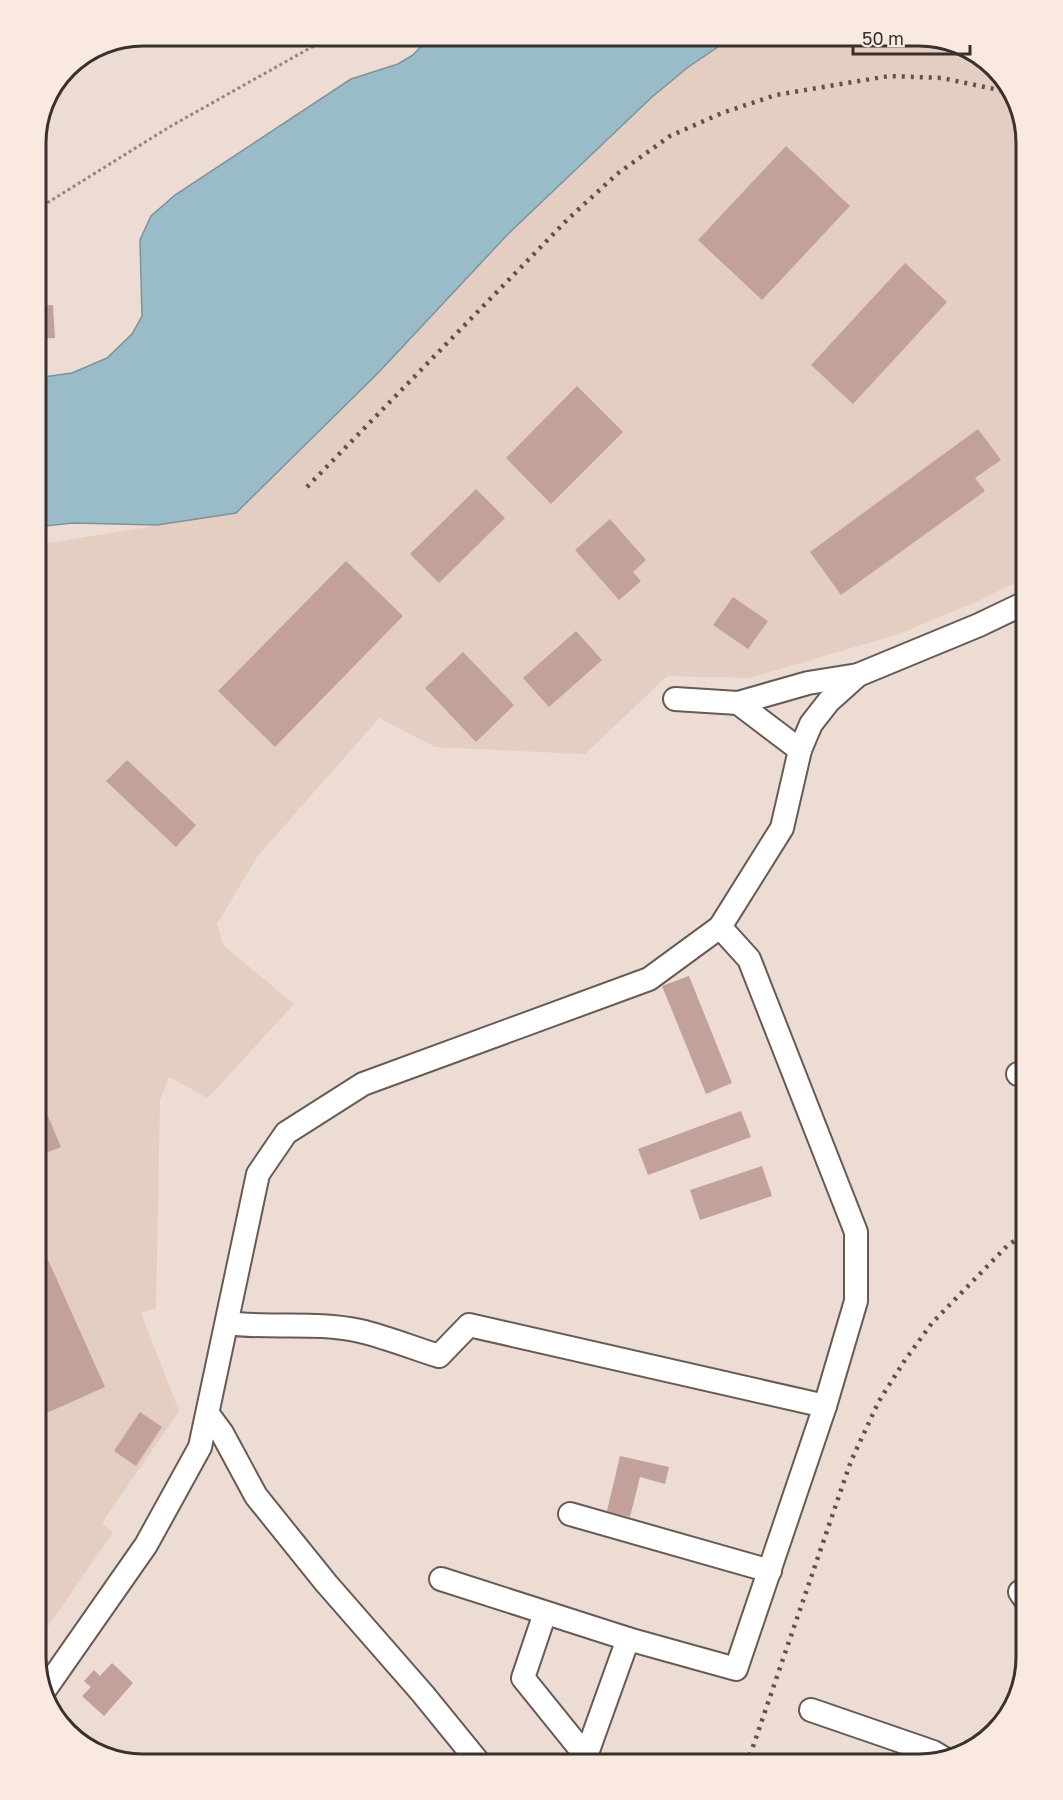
<svg xmlns="http://www.w3.org/2000/svg" width="1063" height="1800" viewBox="0 0 1063 1800" font-family="'Golos Text',sans-serif">
<rect width="100%" height="100%" fill="#ecdcd3"/>
<polygon fill="#e4cdc1" points="734,36 927,36 980,54 1016,96 1027,144 1027,577 978,601 899,634 749,678 667,676 585,754 435,747 379,718 257,857 217,924 223,945 294,1004 208,1098 169,1077 160,1100 156,1308 141,1313 179,1411 106,1517 102,1524 113,1532 36,1644 36,545 236,513 378,373 508,234 652,97 687,68"/>
<polygon fill="#9abcc9" stroke="#7d929a" stroke-width="1.5" points="431,36 734,36 687,68 652,97 508,234 378,373 236,513 157,525 73,523 36,527 36,378 72,373 107,358 132,334 142,316 140,240 151,216 175,195 351,79 398,64 413,55"/>
<g fill="#c2a19b">
<polygon points="786,146 850,206 762,300 698,240"/>
<polygon points="905,263 947,302 853,404 811,365"/>
<polygon points="53,305 55,338 36,339 36,306"/>
<polygon points="577,386 623,432 551,504 506,458"/>
<polygon points="978,429 1001,460 975,478 985,491 841,595 810,552"/>
<polygon points="476,489 505,518 439,583 410,554"/>
<polygon points="610,519 646,560 633,572 641,581 619,600 575,550"/>
<polygon points="346,561 403,616 275,747 218,691"/>
<polygon points="733,597 768,621 748,649 713,625"/>
<polygon points="576,631 602,660 549,707 523,678"/>
<polygon points="463,652 514,705 476,742 425,688"/>
<polygon points="127,760 196,825 176,847 106,781"/>
<polygon points="689,976 732,1083 706,1094 662,986"/>
<polygon points="36,1088 61,1147 36,1157"/>
<polygon points="741,1111 751,1137 648,1175 638,1149"/>
<polygon points="762,1166 772,1196 700,1220 690,1190"/>
<polygon points="36,1233 105,1387 42,1415 36,1402"/>
<polygon points="140,1412 162,1427 136,1466 114,1451"/>
<polygon points="620,1456 669,1467 665,1484 640,1477 630,1517 607,1511"/>
<polygon points="112,1663 133,1683 104,1716 82,1696 91,1687 84,1681 94,1670 100,1676"/>
</g>
<g fill="none" stroke-linecap="round" stroke-linejoin="round">
<g stroke="#685b53" stroke-width="26">
<g id="minor">
<polyline points="675,699 738,703 808,683 858,675"/>
<polyline points="738,703 800,750"/>
<polyline points="1018,1074 1027,1074"/>
<path d="M227 1323C271 1329 316 1321 360 1331 386 1337 413 1348 439 1356L469 1325 825 1406"/>
<polyline points="208,1414 222,1433 256,1496 326,1583 423,1694 480,1764"/>
<polyline points="570,1514 770,1571"/>
<polyline points="441,1579 628,1639"/>
<polyline points="1020,1592 1027,1602"/>
<polyline points="545,1613 523,1678 586,1756"/>
<polyline points="44,1691 146,1545 200,1447 258,1174 286,1133 363,1084 649,979 720,927 782,828 800,750 811,724 829,701 858,675 979,625 1027,602"/>
<polyline points="811,1710 933,1752 943,1758"/>
<polyline points="579,1764 586,1756 628,1639 736,1669 825,1406 856,1301 856,1232 749,959 720,927"/>
</g>
</g>
<polyline stroke="#938781" stroke-width="3" stroke-dasharray="3 3" stroke-linecap="butt" points="36,207 47,203 171,126 319,43 337,36"/>
<use href="#minor" stroke="#fff" stroke-width="22"/>
<g stroke="#5c534f" stroke-width="4.5" stroke-dasharray="3 6" stroke-linecap="butt">
<polyline points="307,487 568,219 617,174 670,136 722,113 776,95 889,76 942,78 1013,93"/>
<polyline points="747,1764 851,1461 879,1401 905,1360 932,1323 1007,1246 1027,1232"/>
</g>
</g>
<path d="M0 0H1063V1800H0ZM143 46H919A97 97 0 0 1 1016 143V1657A97 97 0 0 1 919 1754H143A97 97 0 0 1 46 1657V143A97 97 0 0 1 143 46Z" fill="#f9e9e0" fill-rule="evenodd"/>
<path fill="none" stroke="#38312e" stroke-width="3" d="M143 46H919A97 97 0 0 1 1016 143V1657A97 97 0 0 1 919 1754H143A97 97 0 0 1 46 1657V143A97 97 0 0 1 143 46Z"/>
<path d="M853 45v9h117v-9" fill="none" stroke="#38312e" stroke-width="3"/>
<text x="862" y="45" font-size="18" fill="#38312e" stroke="#f9e9e0" stroke-width="4.5" paint-order="stroke">50 m</text>
</svg>
